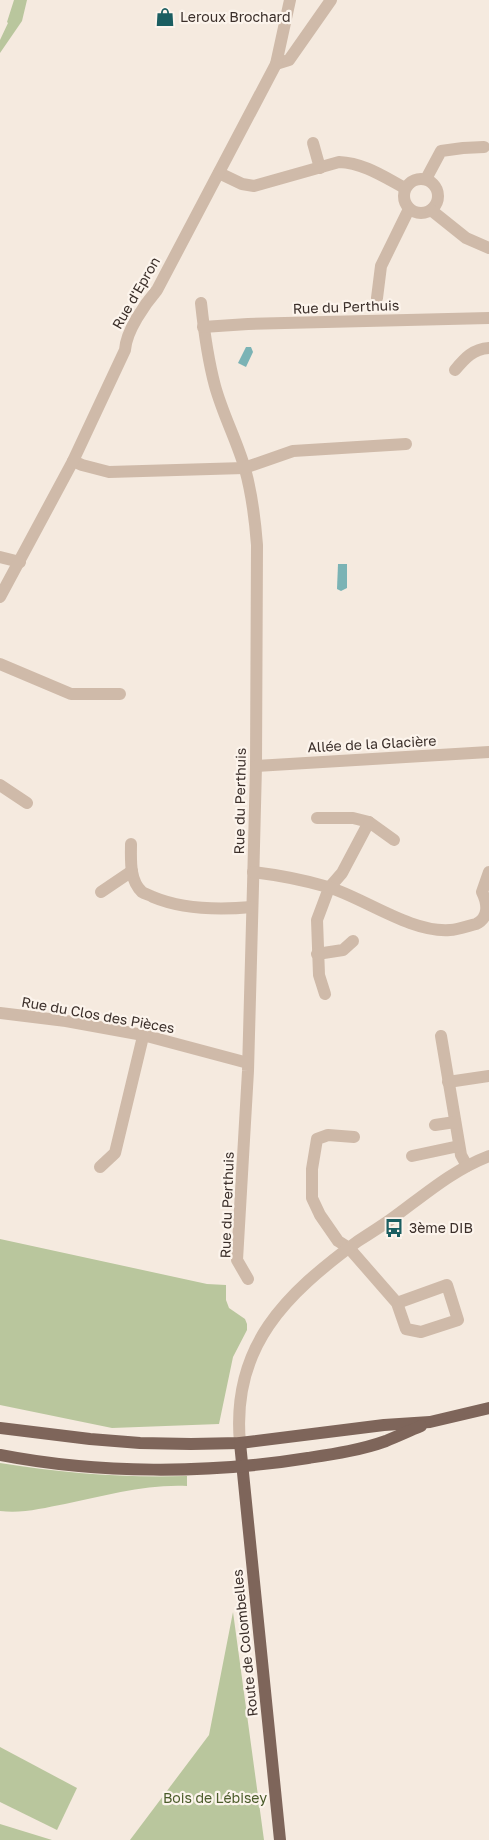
<svg xmlns="http://www.w3.org/2000/svg" width="489" height="1840" viewBox="0 0 489 1840" font-family="'Golos Text',sans-serif">
<rect width="100%" height="100%" fill="#f5eadf"/>
<g fill="#b9c69d">
<polygon points="14,0 27,0 22,21 0,53 0,40 8,23 7,22"/>
<polygon points="0,1239 207,1284 226,1285 226,1300 229,1308 245,1319 247,1324 247,1330 233,1357 219,1424 112,1428 0,1405"/>
<path d="M0 1463C63 1473 123 1478 187 1476V1486C146 1484 104 1496 65 1504 43 1508 22 1514 0 1511Z"/>
<polygon points="233,1612 264,1840 130,1840 209,1735"/>
<polygon points="0,1747 77,1788 57,1830 0,1802"/>
<polygon points="0,1824 52,1840 0,1840"/>
</g>
<g fill="#7bb3b5">
<polygon points="246,347 251,347 253,352 246,367 238,363"/>
<polygon points="338,564 347,564 347,588 341,591 337,589"/>
</g>
<g fill="none" stroke-linecap="round" stroke-linejoin="round">
<g stroke="#cfbaa9" stroke-width="12">
<polyline points="276,64 289,60 331,0"/>
<polyline points="313,143 320,168"/>
<path d="M219 173 242 184 254 186 339 162C364 163 384 177 405 188"/>
<circle cx="421" cy="196" r="17"/>
<polyline points="426,179 441,151 463,148 484,147"/>
<polyline points="431,210 466,238 489,248"/>
<polyline points="377,298 381,266 409,209"/>
<path d="M201 303C204 331 208 360 215 386 223 415 237 441 245 469 252 494 255 519 257 545L256 766 253 886 248 1071 237 1260 248 1279"/>
<polyline points="203,327 248,324 489,318"/>
<path d="M455 370C465 358 473 349 489 348"/>
<polyline points="73,461 82,465 109,472 244,468 293,451 406,444"/>
<polyline points="0,557 20,562"/>
<path d="M0 597 73 461 125 350C126 331 145 304 157 290L276 64 290 0"/>
<polyline points="0,664 71,694 120,694"/>
<polyline points="256,766 489,752"/>
<polyline points="0,785 27,803"/>
<polyline points="317,818 353,818 369,822 342,873 329,888 317,920 319,975 325,994"/>
<polyline points="369,822 394,840"/>
<path d="M131 844C131 859 129 880 142 892 145 894 150 895 153 897 184 910 219 910 252 907"/>
<path d="M253 872C278 875 304 880 328 887 364 898 411 933 450 930 458 930 468 926 476 924 489 918 488 904 482 892L489 872"/>
<polyline points="101,892 132,871"/>
<polyline points="317,954 343,950 353,941"/>
<polyline points="0,1013 66,1021 143,1035 248,1063"/>
<polyline points="441,1036 461,1155 467,1166"/>
<polyline points="448,1082 489,1076"/>
<polyline points="435,1125 455,1122"/>
<polyline points="354,1137 328,1135 317,1139 312,1169 312,1198 320,1215 338,1241 349,1248 397,1303 406,1329 421,1332 458,1320 447,1285 397,1303"/>
<polyline points="412,1156 459,1146"/>
<polyline points="100,1167 115,1153 146,1024"/>
<path d="M240 1443C231 1346 286 1294 358 1241 369 1234 380 1227 390 1220 422 1197 452 1170 489 1156"/>
</g>
<g stroke="#7e655a" stroke-width="12">
<polyline points="0,1428 90,1439 140,1443 191,1444 240,1443 384,1425 430,1422 489,1408"/>
<polyline points="240,1443 280,1840"/>
<path d="M0 1455C97 1474 210 1474 308 1458 334 1454 361 1450 386 1441 398 1436 409 1431 421 1426"/>
</g>
</g>
<defs>
<g id="shop-bare" transform="scale(1.5)"><path d="M-5-2.5h2.3a2.7 3.5 0 0 1 5.4 0H5L5.5 6h-11ZM-1.5-2.5h3a1.5 2.3 0 0 0-3 0Z" fill="#1b5e61" stroke="#fcf4ec" stroke-width="2.5" paint-order="stroke"/></g>
<g id="bus-bare" transform="scale(1.5)"><path d="M-5-6H5V4H4V6H2V4H-2V6H-4V4H-5ZM-3.5-4V0h7V-4ZM-3.5 1.2v1.5H-2V1.2ZM2 1.2v1.5H3.5V1.2Z" fill="#1b5e61" stroke="#fcf4ec" stroke-width="2.5" paint-order="stroke"/></g>
</defs>
<g fill-rule="evenodd">
<use href="#shop-bare" x="165" y="17"/>
<use href="#bus-bare" x="394" y="1228"/>
</g>
<g text-anchor="middle" stroke-width="4.5" stroke-linejoin="round" paint-order="stroke">
<g font-size="14" fill="#3b2f2a" stroke="#fcf4ec" text-anchor="start">
<text x="180" y="22">Leroux Brochard</text>
<text x="409" y="1233">3ème DIB</text>
</g>
<g font-size="14" fill="#3b2f2a" stroke="#fcf4ec">
<text transform="translate(136 293) rotate(-60)" y="5">Rue d'Epron</text>
<text transform="translate(346 307) rotate(-2)" y="5">Rue du Perthuis</text>
<text transform="translate(372 744) rotate(-3)" y="5">Allée de la Glacière</text>
<text transform="translate(240 801) rotate(-89)" y="5">Rue du Perthuis</text>
<text transform="translate(98 1015) rotate(10)" y="5">Rue du Clos des Pièces</text>
<text transform="translate(227 1205) rotate(-88)" y="5">Rue du Perthuis</text>
<text transform="translate(245 1643) rotate(-96)" y="5">Route de Colombelles</text>
</g>
<g font-size="14" fill="#4b5c2b" stroke="#fcf4ec">
<text x="215" y="1803">Bois de Lébisey</text>
</g>
</g>
</svg>
